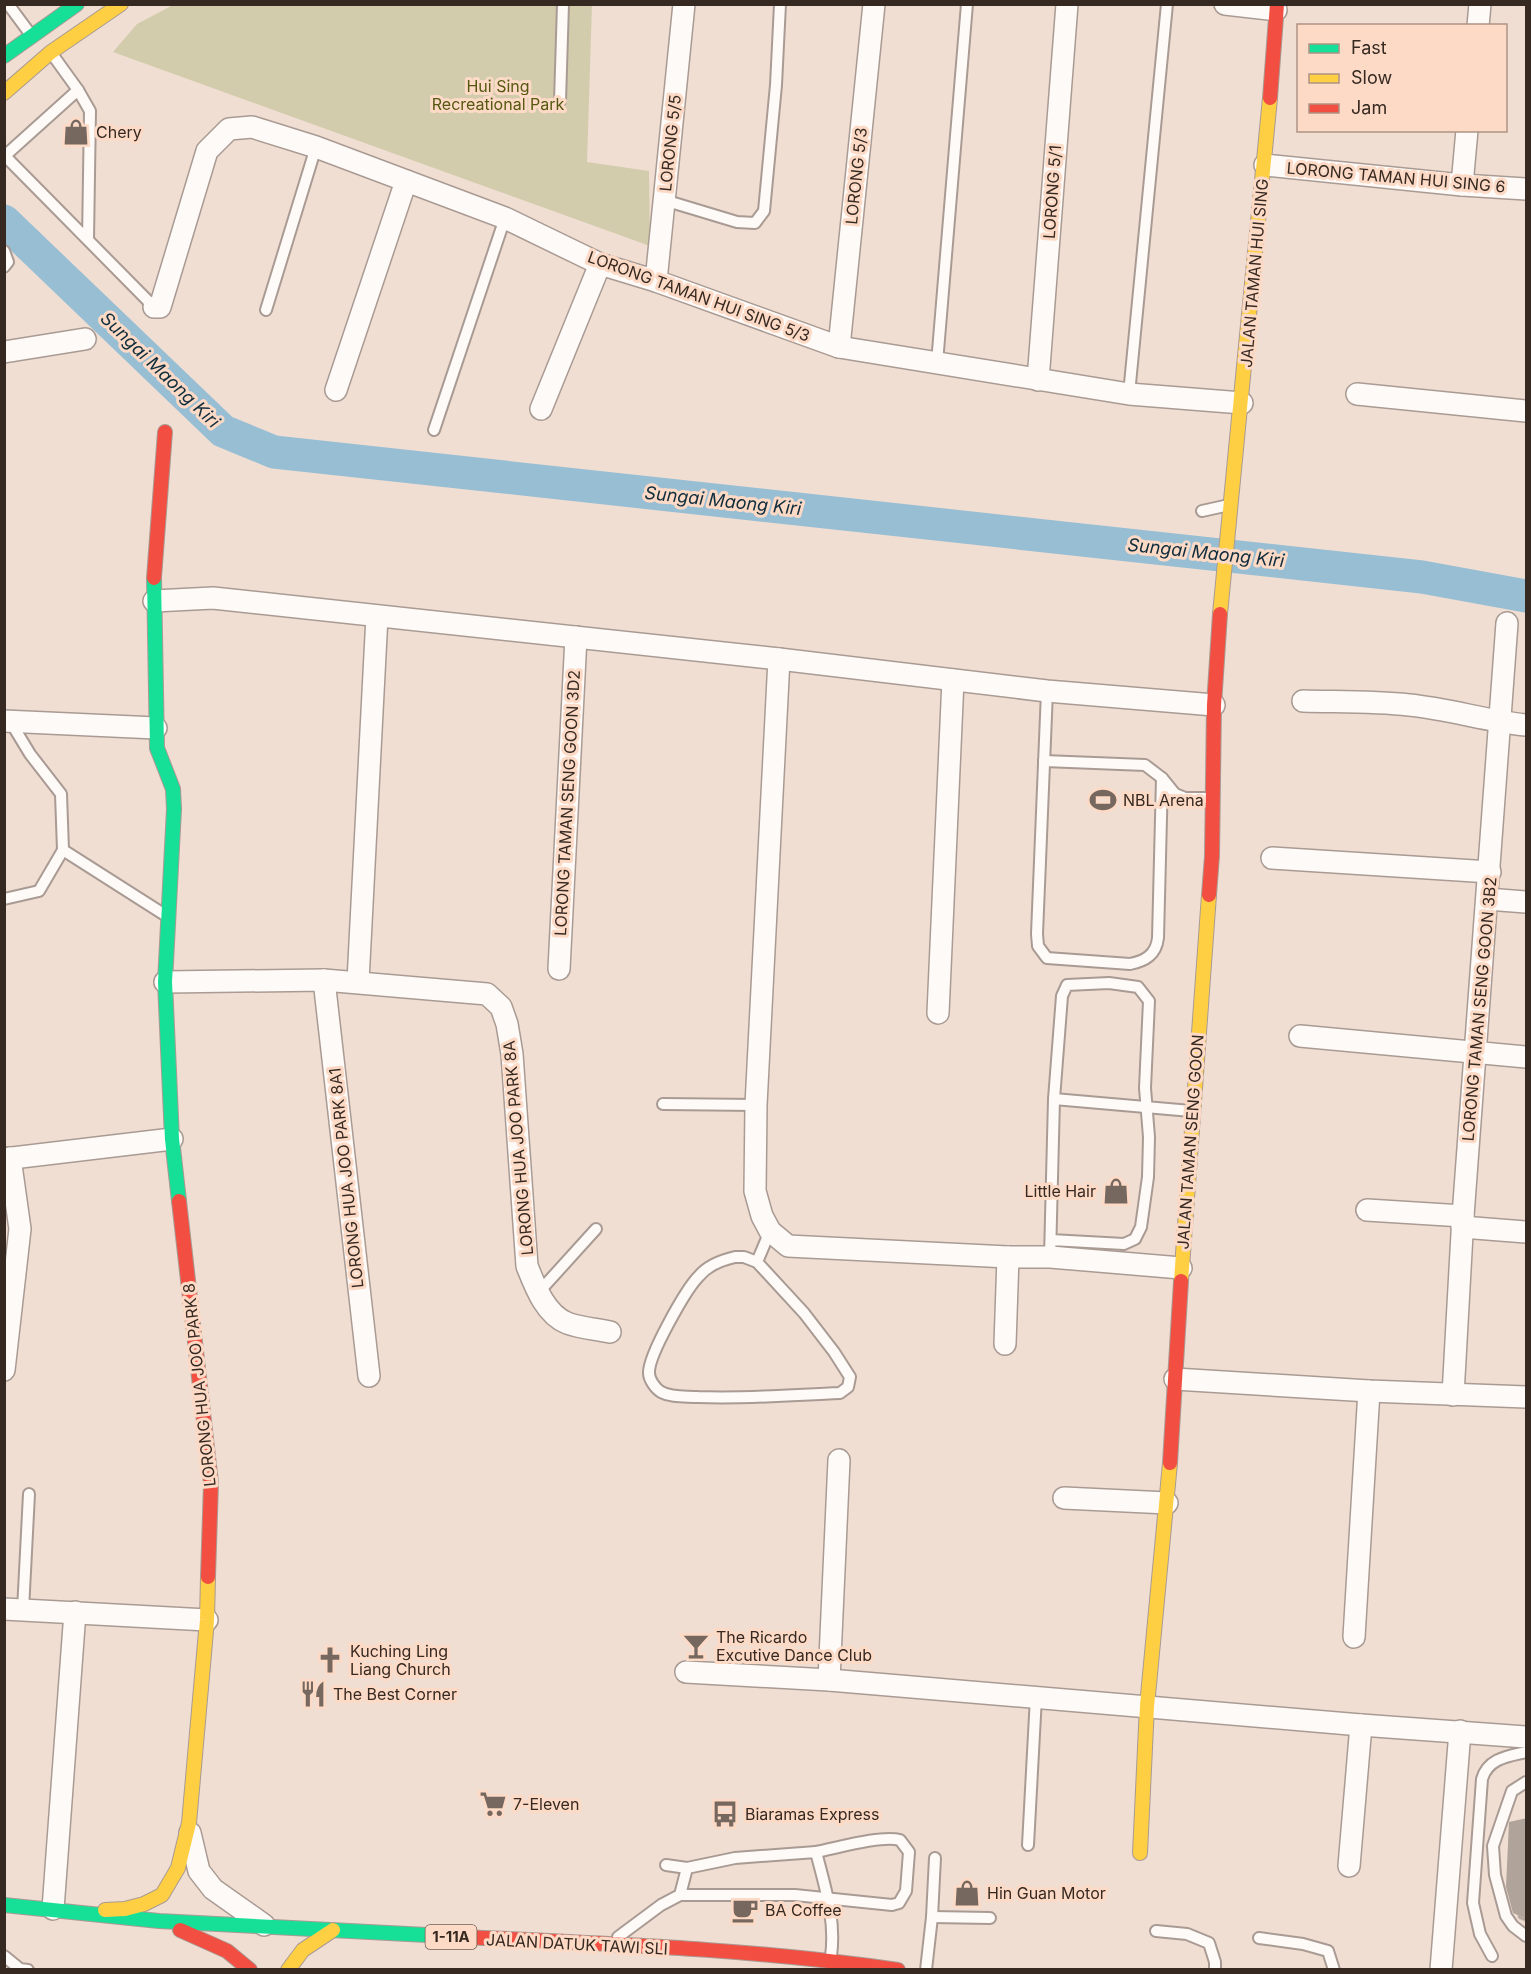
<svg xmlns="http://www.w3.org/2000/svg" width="1531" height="1974" viewBox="0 0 1531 1974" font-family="Inter,sans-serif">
<defs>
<filter id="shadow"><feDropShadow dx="5.5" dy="5.5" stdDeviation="0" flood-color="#0004"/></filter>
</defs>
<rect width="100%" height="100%" fill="#f0ded3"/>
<polygon fill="#d2ccac" points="173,5 592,5 587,162 649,171 650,246 113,52 137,24"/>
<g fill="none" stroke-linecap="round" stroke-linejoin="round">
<polyline stroke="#98bed4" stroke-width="33" points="4,221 223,431 274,452 1422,577 1526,596"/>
</g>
<polygon fill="#b0a39a" filter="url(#shadow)" points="1527,1818 1527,1919 1513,1913 1506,1887 1509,1822"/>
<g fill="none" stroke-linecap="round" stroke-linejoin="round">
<g stroke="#a99b93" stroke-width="14">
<g id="lane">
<polyline points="8,4 31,35"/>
<polyline points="52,54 78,90"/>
<polyline points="560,101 563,4"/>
<polyline points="664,200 737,222 755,223 764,211 776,85 780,4"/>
<polyline points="88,240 90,111 78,90 8,153 7,158 154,307"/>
<polyline points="4,251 8,262 4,267"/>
<polyline points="266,310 316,147"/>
<polyline points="937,363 967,4"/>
<polyline points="1129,394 1167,4"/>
<polyline points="434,430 505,218"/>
<polyline points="1202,511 1229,505"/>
<path d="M1047 691 1037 934 1038 946 1047 958 1130 964C1145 961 1156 955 1158 938L1162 778"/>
<polyline points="10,721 30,754 61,794 63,850 165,915"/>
<polyline points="1044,761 1145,765 1162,778 1175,794 1185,798 1211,798"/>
<polyline points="4,899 39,891 63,850"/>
<polyline points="1054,1099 1191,1111"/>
<polyline points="663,1104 756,1105"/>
<path d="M735 1257H744L757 1262 804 1313 834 1352 850 1377 848 1387 840 1393C792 1395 745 1399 698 1397 686 1396 672 1398 661 1392 656 1389 649 1380 649 1373 648 1356 686 1289 699 1276 708 1265 722 1260 735 1257Z"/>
<polyline points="1050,1257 1054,1099 1062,996 1067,985 1109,983 1138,987 1149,1001 1145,1088 1149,1137 1148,1177 1141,1227 1135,1239 1124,1244 1051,1240"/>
<polyline points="757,1262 770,1231"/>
<polyline points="538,1293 596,1229"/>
<polyline points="23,1610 29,1494"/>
<polyline points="1526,1782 1512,1791 1493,1846 1495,1875 1506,1916 1513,1926 1526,1936"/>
<polyline points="1028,1845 1036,1697"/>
<polyline points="666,1865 687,1868"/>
<path d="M680 1895H795L892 1905 899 1903 906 1891 909 1852 900 1840C881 1835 837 1848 816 1852"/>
<polyline points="932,1917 990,1918"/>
<polyline points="1156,1931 1187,1934 1209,1943 1215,1962 1215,1970"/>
<path d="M618 1937 661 1905 680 1895 687 1868 735 1858 816 1852C825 1887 836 1920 831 1956"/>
<polyline points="1259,1938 1303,1944 1328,1951 1334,1970"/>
<polyline points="4,1956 20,1969 28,1970"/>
<path d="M1492 1956 1480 1934 1473 1903 1482 1779C1488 1758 1509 1756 1526 1752"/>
<polyline points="926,1970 932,1917 935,1858"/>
</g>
</g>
<g stroke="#a99b93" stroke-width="24">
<g id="street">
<polyline points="1225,4 1276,10"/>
<polyline points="1478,26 1480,4"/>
<polyline points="1265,165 1462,185 1526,189"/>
<polyline points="1462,185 1467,130"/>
<polyline points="656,281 684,4"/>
<polyline points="154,307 160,307 207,151 229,129 252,127 316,147 505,218 600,264 656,281 839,347 1129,394 1242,403"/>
<polyline points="839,347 874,4"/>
<polyline points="4,352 85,339"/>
<polyline points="1038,380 1067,4"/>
<polyline points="336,390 406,181"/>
<polyline points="1357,394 1526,411"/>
<polyline points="541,409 600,264"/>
<polyline points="154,601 213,598 779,659 1047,691 1214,705"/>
<polyline points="779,659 756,1105 755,1191 762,1216 770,1231 788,1246 1008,1257 1050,1257 1181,1268"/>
<path d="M1303 701C1338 702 1374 701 1409 705 1449 709 1487 721 1526 725"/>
<polyline points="4,721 156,728"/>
<polyline points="1272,858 1490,872"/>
<polyline points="1487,899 1526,902"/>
<polyline points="559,969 576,637"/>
<polyline points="324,980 369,1376"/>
<polyline points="358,981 377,616"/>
<path d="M165 982 324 980 487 994 501 1007 507 1024 512 1054 527 1266C535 1286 545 1314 567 1323 580 1328 596 1329 610 1332"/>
<polyline points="938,1013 953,680"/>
<polyline points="1300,1036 1526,1057"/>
<polyline points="4,1159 172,1139"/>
<polyline points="1367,1210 1463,1216"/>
<polyline points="1462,1227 1526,1232"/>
<polyline points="1005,1344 1008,1257"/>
<polyline points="4,1370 20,1229 10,1158"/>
<polyline points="1175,1379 1369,1391 1526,1397"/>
<polyline points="1453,1395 1463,1216 1507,623"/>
<polyline points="1064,1498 1167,1503"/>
<polyline points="4,1609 207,1620"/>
<polyline points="1354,1637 1369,1391"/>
<polyline points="686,1672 829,1680 1361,1725 1526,1737"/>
<polyline points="829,1680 839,1460"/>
<polyline points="190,1833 199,1871 213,1889 264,1925"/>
<polyline points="1349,1866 1361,1725"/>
<polyline points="53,1909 75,1612"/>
<polyline points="1441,1970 1460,1731"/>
</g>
</g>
<g stroke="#a99b93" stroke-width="16">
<g id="fast">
<polyline points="4,56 77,4"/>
<polyline points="154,578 157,748 173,789 174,809 165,982 172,1139 179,1201"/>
<polyline points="4,1905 159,1921 465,1937"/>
</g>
</g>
<g stroke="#a99b93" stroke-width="16">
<g id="slow">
<polyline points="4,93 51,52 121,4"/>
<polyline points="1220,614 1270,98"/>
<polyline points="1181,1281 1209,895"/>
<polyline points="1140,1853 1147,1706 1170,1463"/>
<polyline points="105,1910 125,1909 144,1904 162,1895 178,1868 189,1823 207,1620 208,1577"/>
<polyline points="288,1970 303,1950 333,1930"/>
</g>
</g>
<g stroke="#a99b93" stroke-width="16">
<g id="jam">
<polyline points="1270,98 1277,4"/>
<polyline points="154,578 165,432"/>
<polyline points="1209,895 1212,856 1214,705 1220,614"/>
<polyline points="179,1201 211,1483 208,1577"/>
<polyline points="1170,1463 1181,1281"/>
<polyline points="180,1930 227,1951 250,1970"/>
<path d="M465 1937C610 1944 755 1949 898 1970"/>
</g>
</g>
<use href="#lane" stroke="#fdfaf8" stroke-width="10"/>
<use href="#street" stroke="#fdfaf8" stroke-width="21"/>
<use href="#fast" stroke="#16e098" stroke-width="14"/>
<use href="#slow" stroke="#ffcf43" stroke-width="14"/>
<use href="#jam" stroke="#f24e42" stroke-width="14"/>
</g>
<defs>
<g id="shop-bare" transform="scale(2.07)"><path d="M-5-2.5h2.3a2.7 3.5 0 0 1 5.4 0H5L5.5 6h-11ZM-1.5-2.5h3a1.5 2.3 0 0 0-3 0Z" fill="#77685f" stroke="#fddac6" stroke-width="2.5" paint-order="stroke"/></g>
<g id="stadium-bare" transform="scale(2.07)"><path d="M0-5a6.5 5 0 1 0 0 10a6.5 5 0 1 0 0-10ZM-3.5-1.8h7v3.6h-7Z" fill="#77685f" stroke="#fddac6" stroke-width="2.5" paint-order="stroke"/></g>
<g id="bar-bare" transform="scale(2.07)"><path d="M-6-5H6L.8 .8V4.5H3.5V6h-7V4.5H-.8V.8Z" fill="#77685f" stroke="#fddac6" stroke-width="2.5" paint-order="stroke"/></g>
<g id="church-bare" transform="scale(2.07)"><path d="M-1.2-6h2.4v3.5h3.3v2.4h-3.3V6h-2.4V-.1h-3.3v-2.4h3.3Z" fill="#77685f" stroke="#fddac6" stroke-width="2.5" paint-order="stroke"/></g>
<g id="restaurant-bare" transform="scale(2.07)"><path d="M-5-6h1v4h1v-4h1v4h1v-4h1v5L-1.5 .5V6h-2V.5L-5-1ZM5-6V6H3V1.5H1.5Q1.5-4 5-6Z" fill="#77685f" stroke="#fddac6" stroke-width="2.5" paint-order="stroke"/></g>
<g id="supermarket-bare" transform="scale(2.07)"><path d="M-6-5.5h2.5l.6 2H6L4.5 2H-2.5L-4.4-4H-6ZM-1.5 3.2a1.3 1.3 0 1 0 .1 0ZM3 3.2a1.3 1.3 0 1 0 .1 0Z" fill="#77685f" stroke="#fddac6" stroke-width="2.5" paint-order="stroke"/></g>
<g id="bus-bare" transform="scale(2.07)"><path d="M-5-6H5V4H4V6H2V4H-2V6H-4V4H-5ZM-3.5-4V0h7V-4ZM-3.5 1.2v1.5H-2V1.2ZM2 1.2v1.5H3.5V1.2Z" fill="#77685f" stroke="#fddac6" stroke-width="2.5" paint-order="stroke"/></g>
<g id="cafe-bare" transform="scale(2.07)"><path d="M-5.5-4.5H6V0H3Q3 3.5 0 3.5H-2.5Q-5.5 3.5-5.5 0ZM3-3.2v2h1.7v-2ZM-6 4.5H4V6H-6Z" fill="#77685f" stroke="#fddac6" stroke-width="2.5" paint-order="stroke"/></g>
</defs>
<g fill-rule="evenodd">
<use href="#shop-bare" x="76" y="132"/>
<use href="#stadium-bare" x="1103" y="800"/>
<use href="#shop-bare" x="1116" y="1191"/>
<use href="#bar-bare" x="696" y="1646"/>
<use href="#church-bare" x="330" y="1660"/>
<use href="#restaurant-bare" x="313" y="1694"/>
<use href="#supermarket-bare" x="493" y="1804"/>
<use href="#bus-bare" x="725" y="1814"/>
<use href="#shop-bare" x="967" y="1893"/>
<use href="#cafe-bare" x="745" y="1910"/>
</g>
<g text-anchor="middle" stroke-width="6" stroke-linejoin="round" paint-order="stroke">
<rect fill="#fddac6" stroke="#725e52" stroke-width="1.5" x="425.5" y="1925" width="51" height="24" rx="4.5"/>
<g font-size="15" font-weight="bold" fill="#362921">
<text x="451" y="1942">1-11A</text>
</g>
<g font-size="16" fill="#555810" stroke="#fddac6">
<text x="498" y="92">Hui Sing<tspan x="498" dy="18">Recreational Park</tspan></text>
</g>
<g font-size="16" fill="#362921" stroke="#fddac6" text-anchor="start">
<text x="96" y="138">Chery</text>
<text x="1123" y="806">NBL Arena</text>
<text x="1096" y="1197" text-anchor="end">Little Hair</text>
<text x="716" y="1643">The Ricardo<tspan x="716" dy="18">Excutive Dance Club</tspan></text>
<text x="350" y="1657">Kuching Ling<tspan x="350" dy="18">Liang Church</tspan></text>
<text x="333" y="1700">The Best Corner</text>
<text x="513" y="1810">7-Eleven</text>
<text x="745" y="1820">Biaramas Express</text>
<text x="987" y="1899">Hin Guan Motor</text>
<text x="765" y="1916">BA Coffee</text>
</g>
<g font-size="16" fill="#362921" stroke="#fddac6">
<text transform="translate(670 143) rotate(-84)" y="6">LORONG 5/5</text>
<text transform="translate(856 176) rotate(-84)" y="6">LORONG 5/3</text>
<text transform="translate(1396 177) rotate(5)" y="6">LORONG TAMAN HUI SING 6</text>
<text transform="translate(1052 192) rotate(-86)" y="6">LORONG 5/1</text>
<text transform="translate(1254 273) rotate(-85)" y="6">JALAN TAMAN HUI SING</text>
<text transform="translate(699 296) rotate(20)" y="6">LORONG TAMAN HUI SING 5/3</text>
<text transform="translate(567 803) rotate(-87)" y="6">LORONG TAMAN SENG GOON 3D2</text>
<text transform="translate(1479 1009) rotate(-85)" y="6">LORONG TAMAN SENG GOON 3B2</text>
<text transform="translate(1190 1142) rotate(-86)" y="6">JALAN TAMAN SENG GOON</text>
<text transform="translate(518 1148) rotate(-95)" y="6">LORONG HUA JOO PARK 8A</text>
<text transform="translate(346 1178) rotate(-96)" y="6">LORONG HUA JOO PARK 8A1</text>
<text transform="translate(199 1385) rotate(-96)" y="6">LORONG HUA JOO PARK 8</text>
<text transform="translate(577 1944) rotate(3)" y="6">JALAN DATUK TAWI SLI</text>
</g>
<g font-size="18" font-style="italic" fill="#0f2d3c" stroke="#fddac6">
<text transform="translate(160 370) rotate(44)" y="6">Sungai Maong Kiri</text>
<text transform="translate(723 501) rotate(6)" y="6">Sungai Maong Kiri</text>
<text transform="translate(1206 553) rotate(6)" y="6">Sungai Maong Kiri</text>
</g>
</g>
<rect width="1531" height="1974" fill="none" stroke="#362921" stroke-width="12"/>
<rect x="1297" y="24" width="210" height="108" fill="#fddac6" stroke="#ad9384" stroke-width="1.5"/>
<rect x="1309" y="44" width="30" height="9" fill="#16e098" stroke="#ad9384" stroke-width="1.5"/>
<text x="1351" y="54" font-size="18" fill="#362921">Fast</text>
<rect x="1309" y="74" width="30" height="9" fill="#ffcf43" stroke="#ad9384" stroke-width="1.5"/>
<text x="1351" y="84" font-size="18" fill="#362921">Slow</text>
<rect x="1309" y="104" width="30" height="9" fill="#f24e42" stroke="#ad9384" stroke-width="1.5"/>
<text x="1351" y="114" font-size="18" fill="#362921">Jam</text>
</svg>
